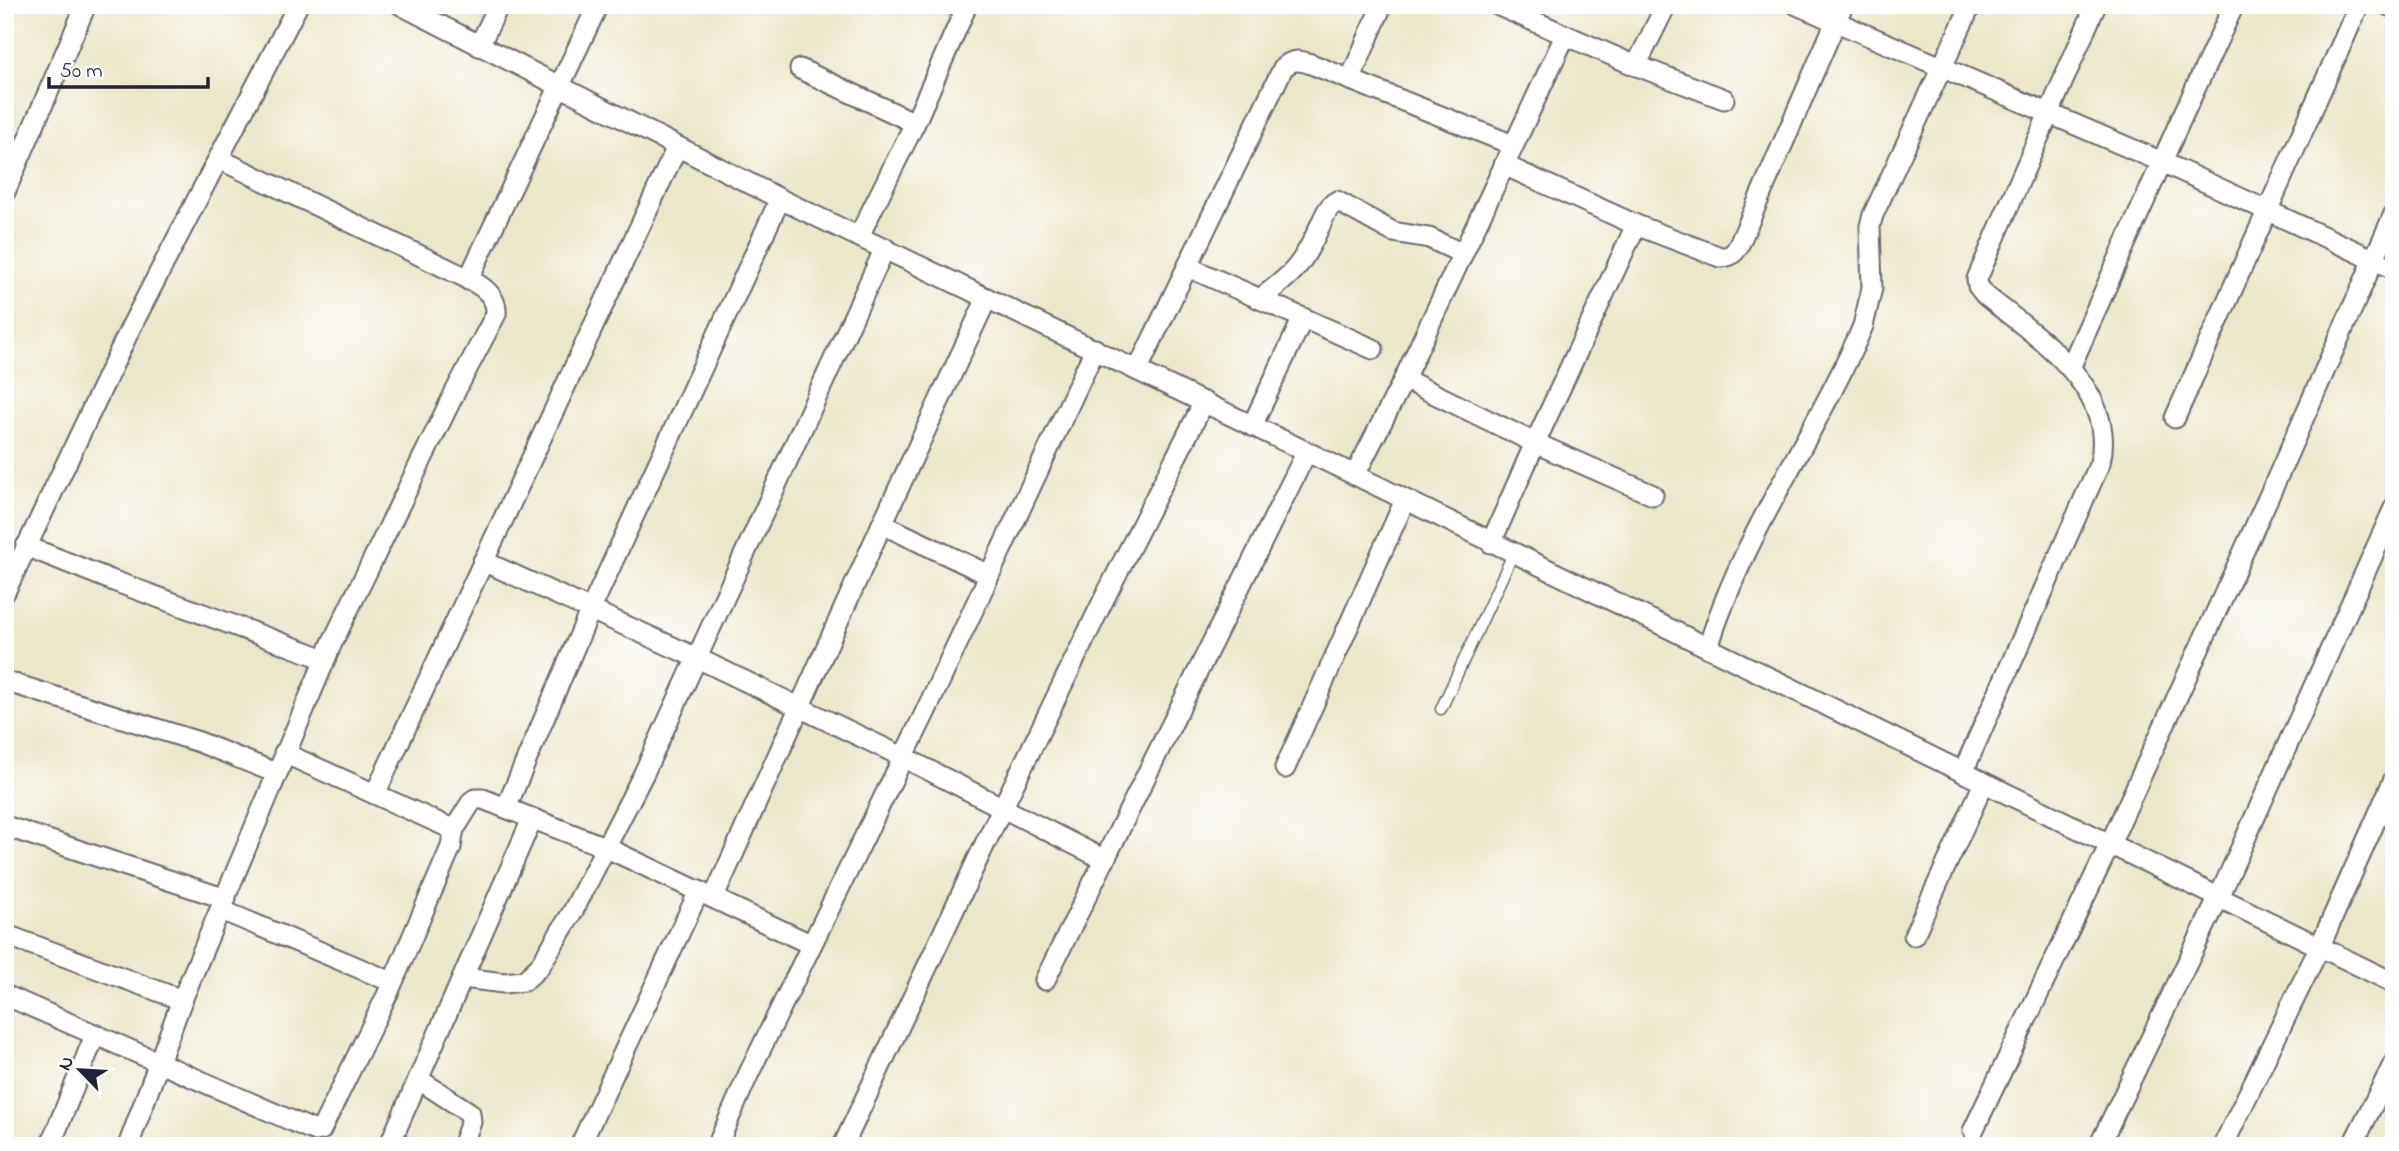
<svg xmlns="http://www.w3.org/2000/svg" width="2399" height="1151" viewBox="0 0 2399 1151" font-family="'Indie Flower',sans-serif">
<rect width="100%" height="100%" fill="#fff"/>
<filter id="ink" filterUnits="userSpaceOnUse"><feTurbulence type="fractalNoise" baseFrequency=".0143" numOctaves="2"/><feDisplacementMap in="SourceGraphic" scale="14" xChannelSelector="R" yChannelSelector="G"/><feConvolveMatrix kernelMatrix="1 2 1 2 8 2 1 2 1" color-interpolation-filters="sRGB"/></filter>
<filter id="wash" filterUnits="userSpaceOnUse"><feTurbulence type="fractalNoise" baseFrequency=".00686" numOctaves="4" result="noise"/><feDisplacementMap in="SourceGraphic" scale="28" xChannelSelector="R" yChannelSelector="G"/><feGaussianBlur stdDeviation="1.57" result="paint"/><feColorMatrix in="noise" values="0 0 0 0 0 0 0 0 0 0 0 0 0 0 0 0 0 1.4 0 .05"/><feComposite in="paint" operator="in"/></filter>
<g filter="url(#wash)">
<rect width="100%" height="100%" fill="#ece7ca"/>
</g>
<g filter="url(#ink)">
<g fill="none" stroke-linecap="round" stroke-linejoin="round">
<g stroke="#69676d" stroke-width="13">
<polyline id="service" points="1441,709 1513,554"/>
</g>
<g stroke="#69676d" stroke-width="23">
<g id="minor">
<polyline points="401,5 780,199 1355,475 2394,983"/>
<polyline points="1497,5 1627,62 1724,99"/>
<polyline points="1797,5 2162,162 2394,269"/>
<polyline points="2387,5 2394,8"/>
<polyline points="479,46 499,5"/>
<polyline points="1636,66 1666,5"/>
<polyline points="800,69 915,123"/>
<polyline points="1350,80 1382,5"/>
<path d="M1504 165 1636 225 1720 257C1729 257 1733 255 1738 247L1843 5"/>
<polyline points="5,192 86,5"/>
<polyline points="859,236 915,123 967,5"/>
<polyline points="1188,267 1373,349"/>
<polyline points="468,280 598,5"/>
<path d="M1260 299C1294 273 1301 267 1319 228 1324 218 1327 206 1337 201L1393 232 1429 238 1461 253"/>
<polyline points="2070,368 2177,128 2234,5"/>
<path d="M1138 369 1283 68C1292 59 1299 60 1311 64L1513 145"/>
<polyline points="1404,379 1535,443 1653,495"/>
<polyline points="2175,418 2359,5"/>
<polyline points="1252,426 1303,318"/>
<polyline points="1355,475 1404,379 1565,36"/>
<polyline points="882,524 989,575"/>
<polyline points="1491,543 1535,443 1636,225"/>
<polyline points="26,546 111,580 325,659"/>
<polyline points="483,561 697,658 903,757 1105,860"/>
<polyline points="5,592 132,325 298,5"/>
<path d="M1708 648C1743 533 1816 435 1863 326L1872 288 1870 226 1873 215 1971 5"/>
<polyline points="5,681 199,742 276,773"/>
<polyline points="284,753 450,828 457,825 472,801 475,799 483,799 607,848 810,944"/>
<polyline points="1285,768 1405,500"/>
<path d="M1963 772 2100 463C2118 387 2035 336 1985 295L1978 286 1977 279 2096 5"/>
<polyline points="375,794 677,147"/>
<polyline points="506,808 590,611 780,199"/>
<polyline points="5,826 226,899"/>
<polyline points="714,897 882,524 987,298"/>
<polyline points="221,910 392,982"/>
<polyline points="1914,935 1984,783"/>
<polyline points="9,936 182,1000"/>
<polyline points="463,978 504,983 524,981 539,967 572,913 644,773 885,248"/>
<polyline points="1045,980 1306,453"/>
<polyline points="5,995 308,1128 316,1131 321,1130 389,991 451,847 454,828"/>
<polyline points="418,1079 470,1113 471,1122 462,1146"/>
<polyline points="1973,1131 2110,844 2274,485 2394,214"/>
<polyline points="50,1146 95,1035"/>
<path d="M128 1146 182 1000 332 643 455 392 496 314C498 289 468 279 448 269L219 159"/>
<polyline points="389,1146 532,819"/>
<polyline points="580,1146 699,891"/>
<polyline points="717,1146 749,1073 924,715 1095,349"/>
<polyline points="843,1146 983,848 1104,599 1204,402"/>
<polyline points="2099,1146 2219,897 2394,508"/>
<polyline points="2223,1146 2320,946 2394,779"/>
<polyline points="2352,1146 2394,1063"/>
</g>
</g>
<use href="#service" stroke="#fff" stroke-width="10"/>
<use href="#minor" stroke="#fff" stroke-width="19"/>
</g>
</g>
<rect width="2399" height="1151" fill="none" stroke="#fff" stroke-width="28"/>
<g transform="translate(80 1070) rotate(295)" stroke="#ffffff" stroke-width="5" paint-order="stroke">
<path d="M0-5L12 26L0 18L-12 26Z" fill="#22223b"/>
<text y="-10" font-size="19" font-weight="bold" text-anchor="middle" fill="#22223b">N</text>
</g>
<path d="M49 77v10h159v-10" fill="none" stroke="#22223b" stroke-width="3.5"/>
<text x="60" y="77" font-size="21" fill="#22223b" stroke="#ffffff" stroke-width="5" paint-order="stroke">50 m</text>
</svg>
